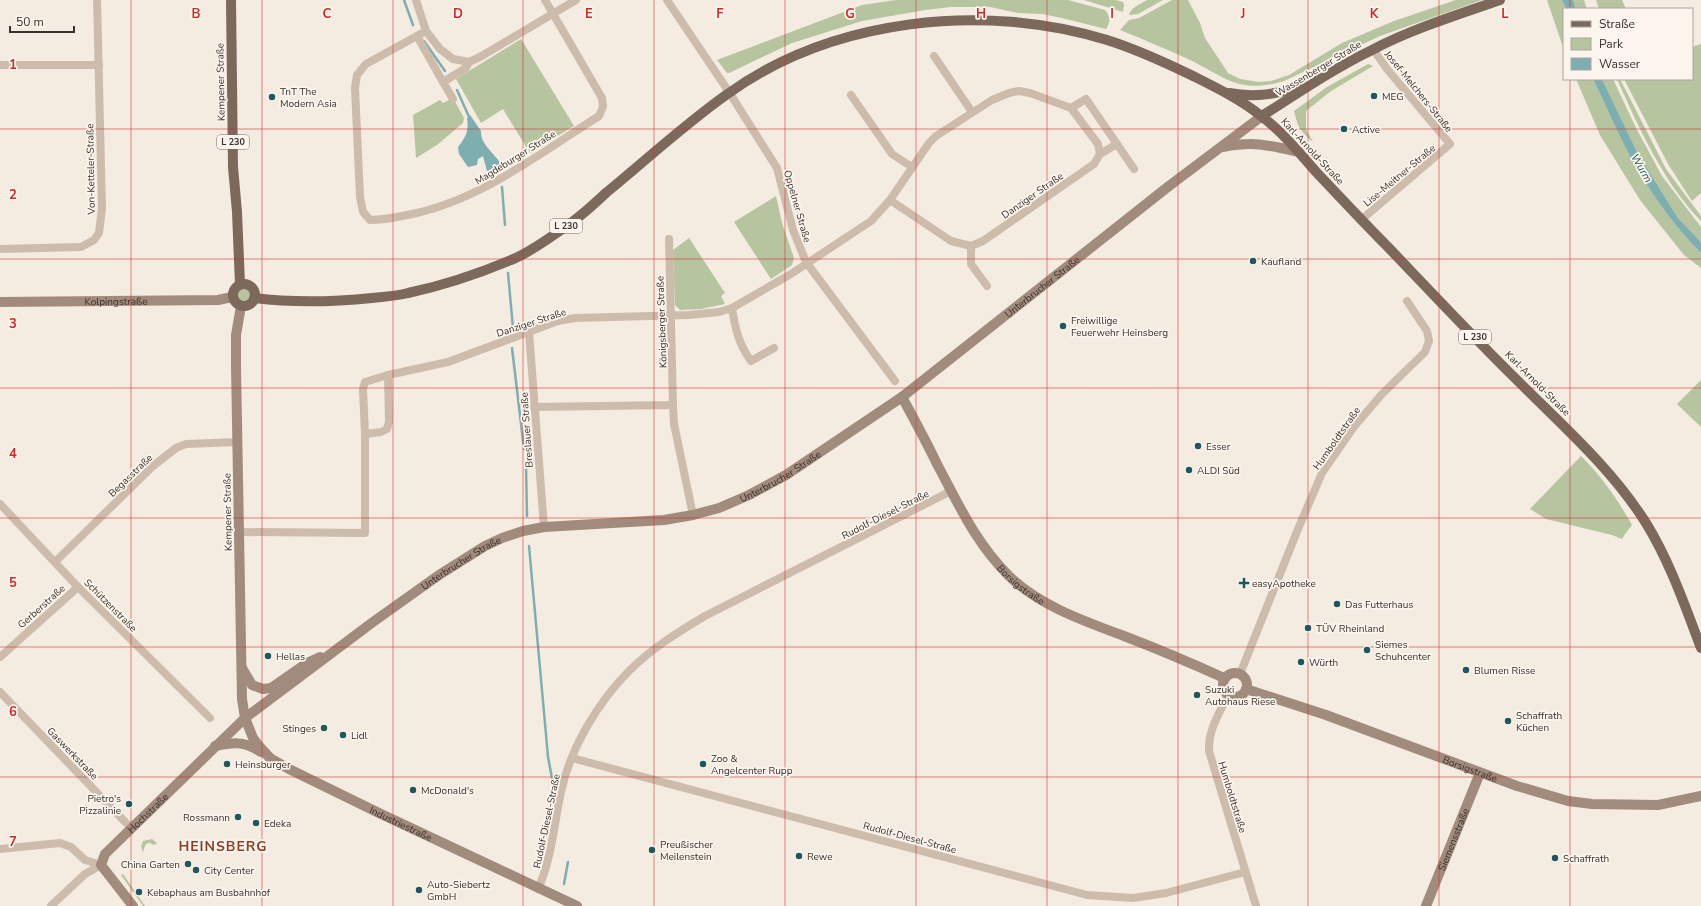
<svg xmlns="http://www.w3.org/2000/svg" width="1701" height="906" viewBox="0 0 1701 906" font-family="'Nunito Sans',sans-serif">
<rect width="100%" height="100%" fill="#f4ebe1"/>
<g fill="#b7c4a0">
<path d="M896 0H1068L1105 10C1110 16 1111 22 1106 29L1062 18 1042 14 1018 13 990 7H951L925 10 862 21 792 43 729 73H727L717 60 862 5Z"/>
<polygon points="1084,0 1116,0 1123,2 1124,5 1123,12"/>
<path d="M1147 0H1163L1138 14 1129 15C1131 7 1141 4 1147 0Z"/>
<path d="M1172 0H1188L1200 23 1205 38 1228 73 1240 79 1259 82 1271 81 1289 75 1342 43 1394 21 1456 0H1482L1380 36 1284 81C1238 95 1224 76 1186 58 1164 48 1142 39 1120 30L1129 20 1139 18Z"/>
<polygon points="1547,0 1562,0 1566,9 1564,9 1564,50"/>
<polygon points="1573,0 1584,0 1587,9 1576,9"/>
<polygon points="1596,0 1622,0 1626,9 1599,9"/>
<polygon points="521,39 574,126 530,153 503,109 481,123 456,79"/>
<polygon points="1701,44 1701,193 1692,201 1668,164 1624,79 1692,79 1692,47"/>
<path d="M1368 64 1373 66 1331 91 1306 111V129L1313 142C1300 131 1298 127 1294 111L1327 87Z"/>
<path d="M1576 79H1593C1607 108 1620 139 1636 167 1654 198 1676 228 1701 253V268L1684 255 1640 200 1600 135Z"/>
<polygon points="1602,79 1613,79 1636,128 1662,176 1701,227 1701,242 1678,218 1638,154"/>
<path d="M1617 79H1620L1666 169 1701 216V221C1663 182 1639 128 1617 79Z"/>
<polygon points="453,98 464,118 463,123 437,145 416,158 413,115 440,100 443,103"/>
<polygon points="776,196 782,223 794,258 792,265 771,279 734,222"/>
<polygon points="689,238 725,293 721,296 725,304 701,309 680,310 675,305 673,250"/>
<circle cx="243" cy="295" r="8"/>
<polygon points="1701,380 1701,427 1677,404"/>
<path d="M1581 456C1602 477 1618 500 1632 525L1625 534 1622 539 1612 535 1546 519 1530 509Z"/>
<path d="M152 839 157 843 154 845C146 839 144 847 143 853L141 846 143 841Z"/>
<polygon points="123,874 145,906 143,906 121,875"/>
</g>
<g fill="#7faeb1">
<polygon points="1562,0 1573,0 1576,9 1566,9"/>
<path d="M1593 79H1602L1638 154 1678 218 1701 242V253C1676 228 1654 198 1636 167 1620 139 1607 108 1593 79Z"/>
<path d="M470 115 481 131C480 144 495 154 502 165L496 171H487L483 156 478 159 477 165 468 167 459 154 458 147C466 137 469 131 467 118Z"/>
</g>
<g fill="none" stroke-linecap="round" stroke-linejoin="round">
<g stroke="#7faeb1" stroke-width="2.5">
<polyline points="404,0 413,25"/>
<polyline points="424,41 445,71"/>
<polyline points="457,90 470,119"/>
<polyline points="502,187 505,225"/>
<polyline points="508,273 513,328"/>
<polyline points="512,348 524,449"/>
<polyline points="526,466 527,516"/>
<polyline points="529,546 548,757 555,794"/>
<polyline points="564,884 568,862"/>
</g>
<g stroke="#cdbcac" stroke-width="8">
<polyline points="416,0 426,31 440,49 453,59 469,62 480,57 576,0"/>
<polyline points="667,0 729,92 777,168 793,230 806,262 895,381"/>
<path d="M426 31 366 64 357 75 355 88 360 197 363 212 370 220C385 220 398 217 412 214 482 199 539 154 599 116L603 107 602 98 545 0"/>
<polyline points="417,36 443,82 466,68 469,62"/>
<polyline points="934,56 972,112"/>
<polyline points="0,65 99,65"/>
<polyline points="443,82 453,99"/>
<polyline points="851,95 892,154 912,167"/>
<polyline points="1071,108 1086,99 1117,144 1100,154"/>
<polyline points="1117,144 1134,169"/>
<polyline points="1361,220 1450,144 1387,69 1373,49"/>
<polyline points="971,246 971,264 987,286"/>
<polyline points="0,249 81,247 94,240 99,233 102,208 97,0"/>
<path d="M732 308C735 328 739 345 751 361L774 348"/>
<polyline points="529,332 544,527"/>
<polyline points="673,405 674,424 693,515"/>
<polyline points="534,407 673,405 669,239"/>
<polyline points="365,434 381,432 387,429 389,422 388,375"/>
<polyline points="0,504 78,587 210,718"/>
<polyline points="239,532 365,533 365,434 363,389 365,382 388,375 448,362 558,321 575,318 689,315 719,312 732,308 791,274 871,221 890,200 929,143 936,136 992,100 1009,93 1019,91 1030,93 1071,108 1098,144 1100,154 1094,164 983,241 971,246 951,241 890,200"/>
<polyline points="55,562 153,466 176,448 186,444 238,442"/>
<polyline points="0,657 78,587"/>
<polyline points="1240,674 1298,529 1322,473 1353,428 1382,394 1425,352 1429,341 1427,331 1407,301"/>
<polyline points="0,692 131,828"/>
<path d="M1228 695C1219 714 1208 730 1209 751L1256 906"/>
<polyline points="572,758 1087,895 1133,898 1166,893 1245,872"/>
<polyline points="0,849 60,843 71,847 85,860 101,865"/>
<path d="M538 889C552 858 554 824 561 792 570 749 598 702 629 671 651 649 678 632 705 616L951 491"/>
<polyline points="51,906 85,874 101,865"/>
</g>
<g stroke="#a18b7d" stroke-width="10">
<path d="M1223 147C1255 141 1268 145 1299 152"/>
<path id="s1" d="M0 302 218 300 232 297"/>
<path id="s2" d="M241 306 236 335V367L242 699 245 718 253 738 259 746 270 758 289 769 379 813 577 906"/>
<path id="s3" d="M902 397C914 419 926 441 937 464 959 505 975 542 1009 576 1040 606 1084 621 1124 636 1158 649 1191 663 1224 678"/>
<polyline points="242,668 252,685 263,689 271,688 307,663 320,657"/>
<circle cx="1235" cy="685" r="12"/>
<path id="s4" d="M1246 689 1326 715 1517 786 1568 801 1592 804 1658 805 1701 796"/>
<path d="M215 746C234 742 244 741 261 752"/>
<path id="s5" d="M133 906 101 865 105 854 245 718 373 622 439 575 485 546 502 538 523 531 544 527 664 520 693 515 719 508 749 495 786 475 902 397 1169 186 1262 116"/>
<path id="s6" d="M1426 906 1480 773"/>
</g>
<g stroke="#7d685c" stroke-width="10">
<polyline points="231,0 233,167 237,212 240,284"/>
<path d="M1229 93C1255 98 1277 94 1302 86"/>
<path d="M1262 116C1298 93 1333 69 1372 50 1412 29 1457 15 1500 0"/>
<circle cx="244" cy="295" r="11"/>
<path d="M254 298C293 303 333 302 372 298 384 297 396 296 408 293 441 286 480 273 511 260 529 253 557 233 572 222 585 213 596 202 607 192 646 160 684 125 726 95 832 18 984 2 1107 40 1136 49 1164 62 1191 75 1215 87 1240 99 1261 116 1283 132 1300 154 1318 174 1341 198 1363 222 1387 246 1431 292 1474 338 1519 382 1564 427 1612 469 1646 523 1670 562 1685 606 1701 648"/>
</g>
</g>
<path fill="none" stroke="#d62828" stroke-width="1" stroke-opacity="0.55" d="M131 0V906M262 0V906M393 0V906M523 0V906M654 0V906M785 0V906M916 0V906M1047 0V906M1178 0V906M1308 0V906M1439 0V906M1570 0V9M1570 79V906M0 129H1701M0 259H1701M0 388H1701M0 518H1701M0 647H1701M0 777H1701"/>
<g fill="#1f575d" stroke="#fbf5ee" stroke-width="1.5">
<circle cx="1374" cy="96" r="4"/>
<circle cx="272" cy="97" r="4"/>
<circle cx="1344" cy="129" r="4"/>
<circle cx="1253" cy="261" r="4"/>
<circle cx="1063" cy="326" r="4"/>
<circle cx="1198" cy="446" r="4"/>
<circle cx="1189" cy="470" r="4"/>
<path d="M1242 577h4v4h4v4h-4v4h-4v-4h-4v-4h4z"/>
<circle cx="1337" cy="604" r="4"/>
<circle cx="1308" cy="628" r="4"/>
<circle cx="1367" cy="650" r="4"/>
<circle cx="268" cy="656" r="4"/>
<circle cx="1301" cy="662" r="4"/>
<circle cx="1466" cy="670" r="4"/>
<circle cx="1197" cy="695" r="4"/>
<circle cx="1508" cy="721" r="4"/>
<circle cx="324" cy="728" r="4"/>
<circle cx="343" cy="735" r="4"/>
<circle cx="227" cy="764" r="4"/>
<circle cx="703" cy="764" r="4"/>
<circle cx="413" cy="790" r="4"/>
<circle cx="129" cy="804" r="4"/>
<circle cx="238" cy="817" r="4"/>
<circle cx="256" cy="823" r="4"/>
<circle cx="652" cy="850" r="4"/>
<circle cx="799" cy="856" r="4"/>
<circle cx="1555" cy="858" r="4"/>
<circle cx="188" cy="864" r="4"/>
<circle cx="196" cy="870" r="4"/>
<circle cx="419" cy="890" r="4"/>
<circle cx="139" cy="892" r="4"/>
</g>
<g text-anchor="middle" stroke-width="3.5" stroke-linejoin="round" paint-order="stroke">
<g fill="#fbf5ee" stroke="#756b66" stroke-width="1">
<rect x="217" y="135" width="32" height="14" rx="3"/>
<rect x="550" y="219" width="32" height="14" rx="3"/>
<rect x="1459" y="330" width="32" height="14" rx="3"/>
</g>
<g font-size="9" font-weight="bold" fill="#3b302b">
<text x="233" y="145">L 230</text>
<text x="566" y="229">L 230</text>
<text x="1475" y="340">L 230</text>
</g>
<g font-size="10" fill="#3b302b" stroke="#fbf5ee">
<text transform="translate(1318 68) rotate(-31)" y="4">Wassenberger Straße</text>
<text transform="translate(220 82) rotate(-91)" y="4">Kempener Straße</text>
<text transform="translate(1419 91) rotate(51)" y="4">Josef-Melchers-Straße</text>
<text transform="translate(1313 151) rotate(47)" y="4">Karl-Arnold-Straße</text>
<text transform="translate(515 157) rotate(-32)" y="4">Magdeburger Straße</text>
<text transform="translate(90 169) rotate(-91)" y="4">Von-Ketteler-Straße</text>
<text transform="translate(1399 175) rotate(-40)" y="4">Lise-Meitner-Straße</text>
<text transform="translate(1032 195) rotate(-35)" y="4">Danziger Straße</text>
<text transform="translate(798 206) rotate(74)" y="4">Oppelner Straße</text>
<text dy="4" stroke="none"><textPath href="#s5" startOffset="1186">Unterbrucher Straße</textPath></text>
<text dy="4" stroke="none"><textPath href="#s1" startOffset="116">Kolpingstraße</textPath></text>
<text transform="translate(531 322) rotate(-18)" y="4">Danziger Straße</text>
<text transform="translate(661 322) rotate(-92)" y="4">Königsberger Straße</text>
<text transform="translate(1538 383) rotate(45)" y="4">Karl-Arnold-Straße</text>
<text transform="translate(526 430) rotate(-94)" y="4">Breslauer Straße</text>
<text transform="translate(1336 438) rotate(-55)" y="4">Humboldtstraße</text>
<text transform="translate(130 475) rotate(-44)" y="4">Begasstraße</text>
<text dy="4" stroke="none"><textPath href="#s5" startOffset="862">Unterbrucher Straße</textPath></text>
<text transform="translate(227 512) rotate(-91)" y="4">Kempener Straße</text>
<text transform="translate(885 514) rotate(-27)" y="4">Rudolf-Diesel-Straße</text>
<text dy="4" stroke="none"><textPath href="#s5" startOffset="525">Unterbrucher Straße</textPath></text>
<text dy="4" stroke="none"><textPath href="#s3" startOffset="224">Borsigstraße</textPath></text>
<text transform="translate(111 605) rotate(45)" y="4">Schützenstraße</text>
<text transform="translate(41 606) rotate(-42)" y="4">Gerberstraße</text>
<text transform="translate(73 753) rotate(46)" y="4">Gaswerkstraße</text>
<text dy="4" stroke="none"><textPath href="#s4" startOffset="238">Borsigstraße</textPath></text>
<text transform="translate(1233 797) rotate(73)" y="4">Humboldtstraße</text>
<text dy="4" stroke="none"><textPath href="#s5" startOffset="123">Hochstraße</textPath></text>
<text transform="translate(546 821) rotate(-78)" y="4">Rudolf-Diesel-Straße</text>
<text dy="4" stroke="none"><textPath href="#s2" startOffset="607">Industriestraße</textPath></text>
<text transform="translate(910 837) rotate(15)" y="4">Rudolf-Diesel-Straße</text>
<text dy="4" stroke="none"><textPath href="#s6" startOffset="72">Siemensstraße</textPath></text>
</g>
<g font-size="10" fill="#3b302b" stroke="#fbf5ee" text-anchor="start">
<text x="280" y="95">TnT The<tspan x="280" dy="12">Modern Asia</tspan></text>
<text x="1382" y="100">MEG</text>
<text x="1352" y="133">Active</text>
<text x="1261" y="265">Kaufland</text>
<text x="1071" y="324">Freiwillige<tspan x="1071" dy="12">Feuerwehr Heinsberg</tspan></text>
<text x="1206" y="450">Esser</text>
<text x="1197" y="474">ALDI Süd</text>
<text x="1252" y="587">easyApotheke</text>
<text x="1345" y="608">Das Futterhaus</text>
<text x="1316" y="632">TÜV Rheinland</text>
<text x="1375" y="648">Siemes<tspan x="1375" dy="12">Schuhcenter</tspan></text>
<text x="276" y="660">Hellas</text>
<text x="1309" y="666">Würth</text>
<text x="1474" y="674">Blumen Risse</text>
<text x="1205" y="693">Suzuki<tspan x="1205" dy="12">Autohaus Riese</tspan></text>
<text x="1516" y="719">Schaffrath<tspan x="1516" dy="12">Küchen</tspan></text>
<text x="316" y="732" text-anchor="end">Stinges</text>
<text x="351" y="739">Lidl</text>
<text x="711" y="762">Zoo &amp;<tspan x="711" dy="12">Angelcenter Rupp</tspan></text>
<text x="235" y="768">Heinsburger</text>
<text x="421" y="794">McDonald's</text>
<text x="121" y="802" text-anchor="end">Pietro's<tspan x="121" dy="12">Pizzalinie</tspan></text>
<text x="230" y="821" text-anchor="end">Rossmann</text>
<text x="264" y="827">Edeka</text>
<text x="660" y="848">Preußischer<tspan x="660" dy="12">Meilenstein</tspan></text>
<text x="807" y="860">Rewe</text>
<text x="1563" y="862">Schaffrath</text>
<text x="180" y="868" text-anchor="end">China Garten</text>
<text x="204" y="874">City Center</text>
<text x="427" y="888">Auto-Siebertz<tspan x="427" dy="12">GmbH</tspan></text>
<text x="147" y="896">Kebaphaus am Busbahnhof</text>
</g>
<g font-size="11" font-style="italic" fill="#1f575d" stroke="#fbf5ee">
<text transform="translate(1642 168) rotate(60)" y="4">Wurm</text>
</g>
<g font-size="14" font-weight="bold" letter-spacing="1" fill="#8b3f23" stroke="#fbf5ee">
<text x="223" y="851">HEINSBERG</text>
</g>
</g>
<g font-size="13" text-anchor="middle" font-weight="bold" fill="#d62828" stroke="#fbf5ee" stroke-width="3.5" stroke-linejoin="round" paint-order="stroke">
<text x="196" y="18">B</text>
<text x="327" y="18">C</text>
<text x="458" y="18">D</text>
<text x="589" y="18">E</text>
<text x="720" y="18">F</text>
<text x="850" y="18">G</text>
<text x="981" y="18">H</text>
<text x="1112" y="18">I</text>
<text x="1243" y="18">J</text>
<text x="1374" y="18">K</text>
<text x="1505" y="18">L</text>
<text x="13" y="69">1</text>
<text x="13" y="199">2</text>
<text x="13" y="328">3</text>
<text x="13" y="458">4</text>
<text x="13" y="587">5</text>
<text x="13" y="716">6</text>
<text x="13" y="846">7</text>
</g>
<rect x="1563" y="8" width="130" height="72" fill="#fbf5ee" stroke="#aea6a0"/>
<rect x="1571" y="21" width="20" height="6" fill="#7d685c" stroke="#aea6a0"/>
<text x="1599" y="28" font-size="12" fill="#3b302b">Straße</text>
<rect x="1571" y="38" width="20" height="12" fill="#b7c4a0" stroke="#aea6a0"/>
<text x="1599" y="48" font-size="12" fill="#3b302b">Park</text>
<rect x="1571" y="58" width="20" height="12" fill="#7faeb1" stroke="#aea6a0"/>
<text x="1599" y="68" font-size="12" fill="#3b302b">Wasser</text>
<path d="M10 26v6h64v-6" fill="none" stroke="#3b302b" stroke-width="2"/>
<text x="16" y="26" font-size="12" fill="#3b302b" stroke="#fbf5ee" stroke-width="3" paint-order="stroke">50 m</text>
</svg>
